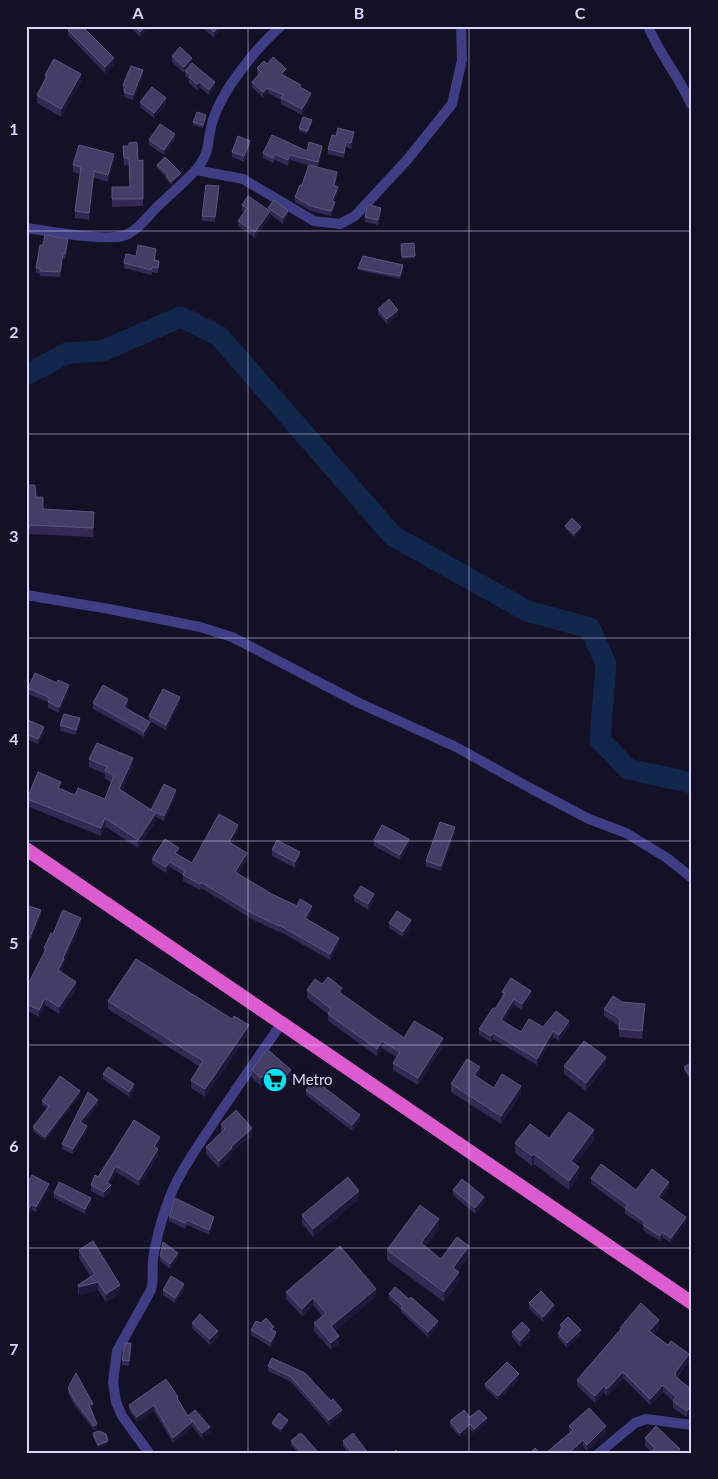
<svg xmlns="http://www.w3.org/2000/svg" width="718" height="1479" viewBox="0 0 718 1479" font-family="Lato,sans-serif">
<rect width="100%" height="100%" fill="#141026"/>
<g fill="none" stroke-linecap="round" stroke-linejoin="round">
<polyline stroke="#10274b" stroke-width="21" points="26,375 67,353 102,351 181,317 219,336 393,536 527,611 590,628 606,664 600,740 628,769 692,783"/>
<g stroke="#3f3d84" stroke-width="10">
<path d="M648 26C659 54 679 76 691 104"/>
<polyline points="196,170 243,179 314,221 340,224 355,216 407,160 452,104 462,60 461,26"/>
<path d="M26 228C50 231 100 241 122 236 136 233 147 217 157 207 170 195 183 183 196 170 212 150 206 142 213 120 222 90 257 47 281 26"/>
<polyline points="26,595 109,609 200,627 232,637 357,702 456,747 530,788 589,819 626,833 667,858 692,878"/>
<path d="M149 1453 122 1416 116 1402 113 1382 117 1351 151 1290C154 1280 152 1270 153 1260 156 1237 165 1207 174 1187 184 1166 197 1147 210 1128 233 1093 257 1059 281 1024"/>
<polyline points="599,1453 635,1423 646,1419 692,1425"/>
</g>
<polyline stroke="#dc5cd0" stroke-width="14" points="26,849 692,1303"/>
</g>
<g fill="#322a54">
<polygon points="129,26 152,26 140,37"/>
<polygon points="201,26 224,26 214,38"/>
<polygon points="68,30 114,64 105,73 68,35"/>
<polygon points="172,56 192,63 215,88 209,95 200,87 197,90 189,83 189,79 185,76 185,71 184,73 172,62"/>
<polygon points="267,64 286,74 284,76 301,88 311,98 302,115 281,104 281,100 268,93 263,98 252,87 252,82 258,75 257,73 257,68"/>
<polygon points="45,75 81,82 61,117 37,103 37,95 45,80"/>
<polygon points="143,75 133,100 124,97 124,91 123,90 123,85"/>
<polygon points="140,102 166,104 154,118 140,107"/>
<polygon points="206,118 203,128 193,125 193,122"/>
<polygon points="312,123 307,134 299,131 299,128"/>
<polygon points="336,136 354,137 351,149 346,147 344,158 328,154 328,149"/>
<polygon points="175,139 164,155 149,145 149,140"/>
<polygon points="123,146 138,161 143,160 143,206 112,207 112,187 130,187 129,165 124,166"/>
<polygon points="250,146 244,162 232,157 232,152"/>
<polygon points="322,151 318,167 337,177 335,185 338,192 334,201 335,207 331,216 311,211 295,202 295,197 302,185 308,165 290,160 288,166 275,160 273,163 263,158 263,153"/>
<polygon points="114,161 108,182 94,178 89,220 75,218 75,211 80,174 73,172 73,165"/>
<polygon points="157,165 181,175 171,184 166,179 166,177 157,168"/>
<polygon points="219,191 215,222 202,221 202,216"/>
<polygon points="242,205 268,210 268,208 288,216 283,224 270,214 270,217 255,238 238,226 238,221 244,212 242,210"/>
<polygon points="381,213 378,225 365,222 365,217"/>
<polygon points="414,243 415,258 402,259 401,244"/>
<polygon points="68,244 65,259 63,259 60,277 40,276 40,274 36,273 36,268"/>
<polygon points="156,254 155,260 159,266 158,273 152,272 151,275 124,268 124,263 136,256"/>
<polygon points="403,267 400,279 358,270 358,268"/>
<polygon points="378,309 398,315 387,324 378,314"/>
<polygon points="26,470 27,485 36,497 43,509 94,520 93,537 30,534 29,537 26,537"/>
<polygon points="565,526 581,530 574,537 565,528"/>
<polygon points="57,683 69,690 59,713 48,708 48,702 28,694 28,688"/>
<polygon points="93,703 128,705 126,709 150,728 144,737 93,709"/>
<polygon points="180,703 166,730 149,721 149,716"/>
<polygon points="26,719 44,732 38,744 26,739"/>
<polygon points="80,723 76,735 60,731 60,725"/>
<polygon points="89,759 133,766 122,790 151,810 176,796 164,821 156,817 156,821 138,848 105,826 101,836 27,806 27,799 61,789 75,795 105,799 111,782 105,779 105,774 89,767"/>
<polygon points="238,831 231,844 247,859 238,874 272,894 312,912 307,920 339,944 330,960 279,931 279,932 252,919 201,888 200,890 183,881 183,875 170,867 166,873 152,864 152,859 179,854 178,855 192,863"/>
<polygon points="455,832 441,871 426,866 426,861"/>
<polygon points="374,840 409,845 400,860 374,846"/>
<polygon points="272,850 300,858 295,868 272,856"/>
<polygon points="354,896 374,900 368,910 354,901"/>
<polygon points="389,923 411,926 403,937 389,928"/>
<polygon points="81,924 64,962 64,965 61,972 76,989 59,1014 45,1005 39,1017 26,1010 26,988 44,954 44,948 53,934"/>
<polygon points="322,984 342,995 404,1038 443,1046 418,1085 393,1070 393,1063 396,1057 382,1048 377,1056 328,1021 328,1014 307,998 307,990"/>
<polygon points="502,992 531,997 522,1010 514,1005 504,1021 521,1032 543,1027 569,1027 559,1041 553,1037 537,1065 493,1039 491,1042 479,1035 479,1029 495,1009 502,997"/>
<polygon points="108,1001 232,1019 249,1033 205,1097 191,1088 191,1080 200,1067 108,1009"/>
<polygon points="622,1002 645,1011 642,1039 619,1037 619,1026 604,1016 604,1009"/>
<polygon points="692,1062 692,1082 684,1070 684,1067"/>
<polygon points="606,1065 586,1091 564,1074 564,1066"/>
<polygon points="252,1070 291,1070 291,1078 279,1091 267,1080 261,1086 252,1078"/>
<polygon points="103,1074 134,1090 129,1097 103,1079"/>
<polygon points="480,1075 478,1078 494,1088 521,1094 501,1124 451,1092 451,1084"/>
<polygon points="318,1087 360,1121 352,1131 306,1095 306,1090"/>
<polygon points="80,1095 45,1140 33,1131 33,1127 47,1108 42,1105 42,1101"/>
<polygon points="98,1105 83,1124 87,1131 73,1154 62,1149 62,1144"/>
<polygon points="134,1120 160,1143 156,1148 158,1156 139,1186 116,1172 109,1184 111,1192 104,1198 91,1191 91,1185 98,1177"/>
<polygon points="221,1124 252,1135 232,1152 232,1155 219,1168 206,1154 206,1147 222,1132 221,1131"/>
<polygon points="549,1138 594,1140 575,1165 579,1177 569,1190 534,1164 532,1166 515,1153 515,1143"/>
<polygon points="591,1178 636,1190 669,1188 660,1198 686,1222 671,1243 662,1237 660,1241 643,1230 643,1225 625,1214 625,1209 591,1184"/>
<polygon points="26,1186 49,1190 36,1212 32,1210 26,1219"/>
<polygon points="453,1190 484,1202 475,1214 453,1195"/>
<polygon points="54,1193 91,1204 85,1214 54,1198"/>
<polygon points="359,1199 313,1237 302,1223 302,1215"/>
<polygon points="169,1216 214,1222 209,1235 187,1225 185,1229 169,1221"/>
<polygon points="439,1229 425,1247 441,1259 469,1256 458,1271 459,1282 444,1302 387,1260 387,1250"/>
<polygon points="79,1250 120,1293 106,1302 98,1290 79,1295 78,1293 78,1285 91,1277 79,1258"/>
<polygon points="160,1256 178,1258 170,1269 160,1261"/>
<polygon points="163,1290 184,1290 175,1303 163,1295"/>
<polygon points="286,1292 376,1296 335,1331 339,1343 331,1350 314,1331 314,1323 322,1316 313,1305 302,1316 286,1299"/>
<polygon points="389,1294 438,1326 428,1337 401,1312 401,1309 389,1299"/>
<polygon points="529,1303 554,1310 543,1322 529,1309"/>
<polygon points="192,1323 218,1336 210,1345 192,1328"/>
<polygon points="560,1325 581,1335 567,1348 558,1338 558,1333 560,1330"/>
<polygon points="659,1327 653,1334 689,1361 677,1378 692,1390 687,1417 673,1408 673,1401 663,1392 650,1405 623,1378 607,1396 604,1393 595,1403 577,1386 577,1380 620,1331 620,1328"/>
<polygon points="251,1330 274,1331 276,1337 271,1347 251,1335"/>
<polygon points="512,1332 530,1336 520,1346 512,1337"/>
<polygon points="131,1349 129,1366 122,1365 122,1360"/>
<polygon points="272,1358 342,1415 329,1425 291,1382 268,1371 268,1366"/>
<polygon points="519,1379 498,1400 485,1388 485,1384"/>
<polygon points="68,1388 93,1408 91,1409 97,1429 94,1430 75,1406 68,1393"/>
<polygon points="178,1400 188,1416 210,1432 202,1439 192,1426 192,1427 173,1443 154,1411 137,1422 129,1410 129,1405"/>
<polygon points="470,1417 487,1423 474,1433 470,1429 460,1437 450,1426 450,1421"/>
<polygon points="272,1423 288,1423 281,1432 272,1425"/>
<polygon points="569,1426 606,1433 587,1451 583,1447 576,1453 546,1453 569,1433"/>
<polygon points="93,1433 108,1444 98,1448 93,1436"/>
<polygon points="645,1438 680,1453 651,1452 645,1446"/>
<polygon points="291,1441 319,1453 298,1453 291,1445"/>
<polygon points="343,1441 368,1453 348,1453 343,1446"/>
</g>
<g fill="#1e183a">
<polygon points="146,26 152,26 140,37 140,32"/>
<polygon points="219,26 224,26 214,38 214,32"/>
<polygon points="114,58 114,64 105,73 105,67"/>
<polygon points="192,58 192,63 184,73 184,67"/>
<polygon points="286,69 286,74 281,79 281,74"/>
<polygon points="143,70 143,75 133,100 133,95"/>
<polygon points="81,74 81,82 61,117 61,109"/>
<polygon points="200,82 200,87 197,90 197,84"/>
<polygon points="215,82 215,88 209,95 209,90"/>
<polygon points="268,88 268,93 263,98 263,92"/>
<polygon points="311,93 311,98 302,115 302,109"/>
<polygon points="166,98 166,104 154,118 154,113"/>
<polygon points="354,132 354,137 351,149 351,143"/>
<polygon points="175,134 175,139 164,155 164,150"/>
<polygon points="250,141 250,146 244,162 244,156"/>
<polygon points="346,142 346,147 344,158 344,153"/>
<polygon points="322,146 322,151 318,168 318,162"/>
<polygon points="114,154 114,161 108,182 108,175"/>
<polygon points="290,155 290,160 288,166 288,160"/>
<polygon points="94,171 94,178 89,220 89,213"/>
<polygon points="337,172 337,177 334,190 334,185"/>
<polygon points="181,173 181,175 171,184 171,182"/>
<polygon points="219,186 219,191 215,222 215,217"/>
<polygon points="338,187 338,192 332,206 332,201"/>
<polygon points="335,202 335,207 331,216 331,211"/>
<polygon points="381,208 381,213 378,225 378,220"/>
<polygon points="270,211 270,217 255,238 255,232"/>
<polygon points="288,211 288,216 283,224 283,218"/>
<polygon points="68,239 68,244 65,259 65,254"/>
<polygon points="63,253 63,259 60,277 60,272"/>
<polygon points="398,310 398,315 387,324 387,319"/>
<polygon points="581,527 581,530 574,537 574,534"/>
<polygon points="69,685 69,690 59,713 59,707"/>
<polygon points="180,697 180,703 166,730 166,725"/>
<polygon points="128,699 128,705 124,713 124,707"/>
<polygon points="80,718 80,723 76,735 76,730"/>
<polygon points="150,722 150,728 144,737 144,732"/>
<polygon points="44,727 44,732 38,744 38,739"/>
<polygon points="133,758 133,766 119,796 119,789"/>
<polygon points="176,790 176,796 164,821 164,816"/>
<polygon points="156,813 156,821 138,848 138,840"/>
<polygon points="105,818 105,826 101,836 101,828"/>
<polygon points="238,825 238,831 229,848 229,842"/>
<polygon points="455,827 455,832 441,871 441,866"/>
<polygon points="409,839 409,845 400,860 400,855"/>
<polygon points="179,848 179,854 175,859 175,853"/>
<polygon points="300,852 300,858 295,868 295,862"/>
<polygon points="247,853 247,859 235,878 235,872"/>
<polygon points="170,862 170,867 166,873 166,867"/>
<polygon points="374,894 374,900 368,910 368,904"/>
<polygon points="312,906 312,912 305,924 305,918"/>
<polygon points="41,910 41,916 26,953 26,947"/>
<polygon points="81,918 81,924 64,962 64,965 58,977 58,970 63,958"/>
<polygon points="411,920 411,926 403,937 403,932"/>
<polygon points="339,938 339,944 330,960 330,954"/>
<polygon points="76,982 76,989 59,1014 59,1007"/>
<polygon points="342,988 342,996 339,992"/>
<polygon points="531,991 531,997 522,1010 522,1004"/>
<polygon points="45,998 45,1005 39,1017 39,1010"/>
<polygon points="514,999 514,1005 501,1026 501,1020"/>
<polygon points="569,1021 569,1027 559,1041 559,1035"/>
<polygon points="249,1025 249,1033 205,1097 205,1089"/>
<polygon points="553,1031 553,1037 537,1065 537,1059"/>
<polygon points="493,1033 493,1039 491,1042 491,1036"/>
<polygon points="443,1038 443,1046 418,1085 418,1078"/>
<polygon points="382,1041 382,1048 377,1056 377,1049"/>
<polygon points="606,1057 606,1065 586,1091 586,1083"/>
<polygon points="480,1067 480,1075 474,1083 474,1075"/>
<polygon points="291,1070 291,1078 279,1091 279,1083"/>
<polygon points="267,1072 267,1080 261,1086 261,1078"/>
<polygon points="134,1084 134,1090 129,1097 129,1092"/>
<polygon points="521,1086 521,1094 501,1124 501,1116"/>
<polygon points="80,1091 80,1095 45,1140 45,1137"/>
<polygon points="98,1100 98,1105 80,1127 80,1122"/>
<polygon points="360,1115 360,1121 352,1131 352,1125"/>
<polygon points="87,1126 87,1131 73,1154 73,1149"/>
<polygon points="252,1128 252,1135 232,1152 232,1155 219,1168 219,1161 231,1147"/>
<polygon points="594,1130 594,1140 571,1171 571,1161"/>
<polygon points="160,1137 160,1143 154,1153 154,1146"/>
<polygon points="158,1149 158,1156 139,1186 139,1180"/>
<polygon points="534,1154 534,1164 532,1166 532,1156"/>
<polygon points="116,1166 116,1172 107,1189 107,1183"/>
<polygon points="579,1167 579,1177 569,1190 569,1181"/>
<polygon points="669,1182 669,1188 658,1202 658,1197"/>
<polygon points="49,1184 49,1190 36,1212 36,1207"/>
<polygon points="111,1185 111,1192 104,1198 104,1192"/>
<polygon points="359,1191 359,1199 313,1237 313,1229"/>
<polygon points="484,1197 484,1202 475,1214 475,1208"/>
<polygon points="91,1198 91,1204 85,1214 85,1209"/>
<polygon points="32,1204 32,1210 26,1219 26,1213"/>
<polygon points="214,1217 214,1222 209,1235 209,1230"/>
<polygon points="686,1217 686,1222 671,1243 671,1238"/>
<polygon points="439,1219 439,1229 421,1253 421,1243"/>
<polygon points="662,1232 662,1237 660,1241 660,1236"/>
<polygon points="469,1246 469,1256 453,1278 453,1268"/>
<polygon points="178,1253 178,1258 170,1269 170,1264"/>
<polygon points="459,1272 459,1282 444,1302 444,1292"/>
<polygon points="98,1282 98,1290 79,1295 79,1287"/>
<polygon points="184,1284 184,1290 175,1303 175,1298"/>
<polygon points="120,1285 120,1293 106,1302 106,1294"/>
<polygon points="376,1289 376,1296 331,1334 331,1326"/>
<polygon points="313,1298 313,1305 302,1316 302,1309"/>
<polygon points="554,1305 554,1310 543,1322 543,1317"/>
<polygon points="659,1320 659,1327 649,1338 649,1331"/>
<polygon points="438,1321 438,1326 428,1337 428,1332"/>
<polygon points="530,1330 530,1336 520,1346 520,1341"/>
<polygon points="581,1330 581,1335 567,1348 567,1343"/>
<polygon points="218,1331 218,1336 210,1345 210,1339"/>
<polygon points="276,1332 276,1337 271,1347 271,1342"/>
<polygon points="339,1336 339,1343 331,1350 331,1343"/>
<polygon points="689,1354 689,1361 676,1378 675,1383 675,1373"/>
<polygon points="623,1372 623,1378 607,1396 607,1389"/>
<polygon points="519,1374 519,1379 498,1400 498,1396"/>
<polygon points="663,1385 663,1392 650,1405 650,1399"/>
<polygon points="604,1386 604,1393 595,1403 595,1396"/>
<polygon points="93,1404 93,1408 89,1410 89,1405"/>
<polygon points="692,1404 692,1411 687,1417 687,1411"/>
<polygon points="154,1405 154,1411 137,1422 137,1417"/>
<polygon points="342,1410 342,1415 329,1425 329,1420"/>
<polygon points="487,1418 487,1423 474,1433 474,1429"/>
<polygon points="288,1420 288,1423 281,1432 281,1429"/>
<polygon points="192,1422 192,1427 173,1443 173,1438"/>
<polygon points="97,1424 97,1429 94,1430 94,1426"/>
<polygon points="470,1424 470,1429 460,1437 460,1433"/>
<polygon points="606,1426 606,1433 587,1451 587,1445"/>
<polygon points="210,1427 210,1432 202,1439 202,1433"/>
<polygon points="583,1440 583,1447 576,1453 569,1453"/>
<polygon points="108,1441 108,1444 98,1448 98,1445"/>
</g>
<g fill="#443d66" stroke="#5c557e">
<polygon points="71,26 82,26 114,58 105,67 68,30"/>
<polygon points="135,26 146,26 140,32"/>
<polygon points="207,26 219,26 214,32"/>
<polygon points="180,47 192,58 184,67 172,56"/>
<polygon points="273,57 286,69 281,74 301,85 300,87 311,93 302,109 281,98 283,95 268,88 263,92 252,82 261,72 257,68 264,61 267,64"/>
<polygon points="54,59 81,74 61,109 37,95 47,76 45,75"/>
<polygon points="192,63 215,82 209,90 200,82 197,84 189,77 191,75 185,71"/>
<polygon points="131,66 143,70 133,95 124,92 126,86 123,85"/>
<polygon points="152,87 166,98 154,113 140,102"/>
<polygon points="197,112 206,115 203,125 193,122"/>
<polygon points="303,117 312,120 307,131 299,128"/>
<polygon points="160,124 175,134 164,150 149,140"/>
<polygon points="338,128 354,132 351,143 346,142 344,153 328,149 332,135 336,136"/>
<polygon points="272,135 307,151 309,142 322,146 318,162 290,155 288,160 275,154 273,158 263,153"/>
<polygon points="238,136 250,141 244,156 232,152"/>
<polygon points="137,142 138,161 143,160 143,199 112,199 112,187 130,187 129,158 124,158 123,146 129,146 129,143"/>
<polygon points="79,145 114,154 108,175 94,171 89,213 75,211 81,167 73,165"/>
<polygon points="165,157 181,173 171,182 166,176 168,175 157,165"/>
<polygon points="309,165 337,172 334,185 338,187 332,201 335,202 331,211 311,206 295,197 300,185 302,185"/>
<polygon points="206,185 219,186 215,217 202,216"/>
<polygon points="248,196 270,211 255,232 238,221 247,208 242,205"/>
<polygon points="274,200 288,211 283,218 268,208"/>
<polygon points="370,205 381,208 378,220 365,217 367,207"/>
<polygon points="45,235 68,239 65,254 63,253 60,272 40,271 40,268 36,268 40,245 43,245"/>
<polygon points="414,243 415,256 402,257 401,244"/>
<polygon points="138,245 156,249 154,260 159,261 158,268 152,267 151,270 124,263 126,254 136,256"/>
<polygon points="363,256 403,265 400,276 358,268"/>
<polygon points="389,299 398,310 387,319 378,309"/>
<polygon points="26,470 27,485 35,485 36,497 43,497 43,509 94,512 93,528 30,525 29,528 26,528"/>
<polygon points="572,518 581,527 574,534 565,526"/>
<polygon points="35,673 57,683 58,680 69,685 59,707 48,702 50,698 28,688"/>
<polygon points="103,685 128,699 124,707 150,722 144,732 93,703"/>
<polygon points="163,689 180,697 166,725 149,716"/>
<polygon points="64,714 80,718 76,730 60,725"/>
<polygon points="26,719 44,727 38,739 26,734"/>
<polygon points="97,743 133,758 119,789 156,813 138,840 105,818 101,828 27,799 38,772 61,782 58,788 75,795 78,788 105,799 114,775 105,771 107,767 89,759"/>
<polygon points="164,784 176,790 164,816 151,810"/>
<polygon points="219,814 238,825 229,842 247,853 235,872 272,894 297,906 300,899 312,906 305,918 339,938 330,954 279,925 279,926 252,913 201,882 200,884 183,875 185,871 170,862 166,867 152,859 165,839 179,848 175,853 192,863"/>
<polygon points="440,822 455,827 441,866 426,861"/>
<polygon points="382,825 409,839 400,855 374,840"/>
<polygon points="277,840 300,852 295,862 272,850"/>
<polygon points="361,886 374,894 368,904 354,896"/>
<polygon points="26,905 41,910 26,947"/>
<polygon points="63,910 81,918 63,958 64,959 58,970 76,982 59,1007 45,998 39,1010 26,1004 26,988 46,949 44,948 51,933 53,934"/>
<polygon points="397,911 411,920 403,932 389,923"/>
<polygon points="136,959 232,1019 234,1016 249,1025 205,1089 191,1080 203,1061 108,1001"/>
<polygon points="328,977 342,988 339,992 404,1038 414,1021 443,1038 418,1078 393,1063 400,1052 382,1041 377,1049 328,1014 331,1009 307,990 315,979 322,984"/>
<polygon points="511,978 531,991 522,1004 514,999 501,1020 521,1032 529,1019 543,1027 556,1011 569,1021 559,1035 553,1031 537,1059 493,1033 491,1036 479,1029 493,1008 495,1009 505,993 502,992"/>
<polygon points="613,996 622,1002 645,1004 642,1031 619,1029 620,1019 604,1009"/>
<polygon points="584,1041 606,1057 586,1083 564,1066"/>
<polygon points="267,1049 291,1070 279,1083 267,1072 261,1078 252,1070"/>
<polygon points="467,1059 480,1067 474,1075 494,1088 502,1074 521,1086 501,1116 451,1084"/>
<polygon points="692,1062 692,1079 684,1067"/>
<polygon points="108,1067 134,1084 129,1092 103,1074"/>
<polygon points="60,1076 80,1091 45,1137 33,1127 49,1106 42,1101"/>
<polygon points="313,1082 318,1087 320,1084 360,1115 352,1125 306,1090"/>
<polygon points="88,1092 98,1100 80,1122 87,1126 73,1149 62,1144"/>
<polygon points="236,1110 252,1128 231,1147 232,1148 219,1161 206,1147 225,1129 221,1124"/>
<polygon points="569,1112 594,1130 571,1161 579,1167 569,1181 534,1154 532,1156 515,1143 530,1124 549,1138"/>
<polygon points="134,1120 160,1137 154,1146 158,1149 139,1180 116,1166 107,1183 111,1185 104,1192 91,1185 95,1175 98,1177"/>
<polygon points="601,1164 636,1190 652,1169 669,1182 658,1197 686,1217 671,1238 662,1232 660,1236 643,1225 645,1222 625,1208 628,1205 591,1178"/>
<polygon points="32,1175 49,1184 36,1207 32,1204 26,1213 26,1186"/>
<polygon points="348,1177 359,1191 313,1229 302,1215"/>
<polygon points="462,1179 484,1197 475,1208 453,1190"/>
<polygon points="59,1182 91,1198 85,1209 54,1193"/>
<polygon points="175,1198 214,1217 209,1230 187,1220 185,1223 169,1216"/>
<polygon points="420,1205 439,1219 421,1243 441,1259 457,1237 469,1246 453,1268 459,1272 444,1292 387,1250"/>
<polygon points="93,1241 120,1285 106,1294 98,1282 79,1287 78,1285 95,1274 79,1250"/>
<polygon points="163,1242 178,1253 170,1264 160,1256"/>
<polygon points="340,1246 376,1289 331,1326 339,1336 331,1343 314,1323 326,1313 313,1298 302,1309 286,1292"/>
<polygon points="171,1276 184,1284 175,1298 163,1290"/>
<polygon points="395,1287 409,1299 411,1297 438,1321 428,1332 401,1308 403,1306 389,1294"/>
<polygon points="541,1291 554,1305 543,1317 529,1303"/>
<polygon points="641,1303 659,1320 649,1331 668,1345 671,1341 689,1354 675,1373 676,1374 675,1376 692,1390 692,1404 687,1411 673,1401 676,1397 663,1385 650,1399 623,1372 607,1389 604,1386 595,1396 577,1380 621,1329 620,1328"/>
<polygon points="200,1314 218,1331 210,1339 192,1323"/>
<polygon points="568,1317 581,1330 567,1343 558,1333 563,1327 560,1325"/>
<polygon points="266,1318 274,1327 271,1329 276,1332 271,1342 251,1330 256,1321 261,1323"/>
<polygon points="522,1322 530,1330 520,1341 512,1332"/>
<polygon points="126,1343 131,1343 129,1361 122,1360 124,1348"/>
<polygon points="272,1358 305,1373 331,1401 333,1399 342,1410 329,1420 291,1377 268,1366"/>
<polygon points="507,1362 519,1374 498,1396 485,1384"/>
<polygon points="76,1373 93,1404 89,1405 97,1424 94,1426 75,1401 68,1388"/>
<polygon points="166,1379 178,1397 177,1398 188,1416 195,1410 210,1427 202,1433 190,1418 192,1422 173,1438 154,1405 137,1417 129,1405"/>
<polygon points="589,1408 606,1426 587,1445 583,1440 569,1453 546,1453 573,1430 569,1426"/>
<polygon points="464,1410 470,1417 479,1410 487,1418 474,1429 470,1424 460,1433 450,1421"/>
<polygon points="279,1413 288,1420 281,1429 272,1423"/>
<polygon points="656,1426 680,1449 677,1453 651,1453 655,1448 645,1438"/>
<polygon points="99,1431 106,1434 108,1441 98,1445 93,1433"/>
<polygon points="353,1433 368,1453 352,1453 343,1441"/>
<polygon points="299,1434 302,1434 319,1453 302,1453 291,1441"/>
<polygon points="535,1448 540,1453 530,1453"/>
<polygon points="396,1450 398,1453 392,1453"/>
</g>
<path fill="none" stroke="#dbd7fe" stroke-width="1" stroke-opacity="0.55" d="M248 26V1453M469 26V1453M26 231H692M26 434H692M26 638H692M26 841H692M26 1045H692M26 1248H692"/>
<defs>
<g id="supermarket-disc" transform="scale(1.25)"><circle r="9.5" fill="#0ae2f7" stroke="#141026"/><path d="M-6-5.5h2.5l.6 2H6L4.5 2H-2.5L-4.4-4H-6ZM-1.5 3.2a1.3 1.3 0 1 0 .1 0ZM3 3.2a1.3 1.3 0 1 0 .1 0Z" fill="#111"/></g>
</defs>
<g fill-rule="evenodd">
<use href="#supermarket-disc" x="275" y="1080"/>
</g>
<g text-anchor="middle" stroke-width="4.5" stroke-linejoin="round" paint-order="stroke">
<g font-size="15" fill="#dbd7fe" stroke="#141026" text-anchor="start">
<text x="292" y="1085">Metro</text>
</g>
</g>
<rect width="718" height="1479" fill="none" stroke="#141026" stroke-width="55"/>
<rect x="28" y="28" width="662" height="1424" fill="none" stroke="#dbd7fe" stroke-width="2"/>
<g font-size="16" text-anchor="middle" font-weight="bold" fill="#dbd7fe">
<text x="138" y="19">A</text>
<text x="359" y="19">B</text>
<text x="580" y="19">C</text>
<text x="14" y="135">1</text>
<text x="14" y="338">2</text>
<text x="14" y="542">3</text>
<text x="14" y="745">4</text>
<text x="14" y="949">5</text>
<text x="14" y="1152">6</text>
<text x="14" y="1355">7</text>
</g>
</svg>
